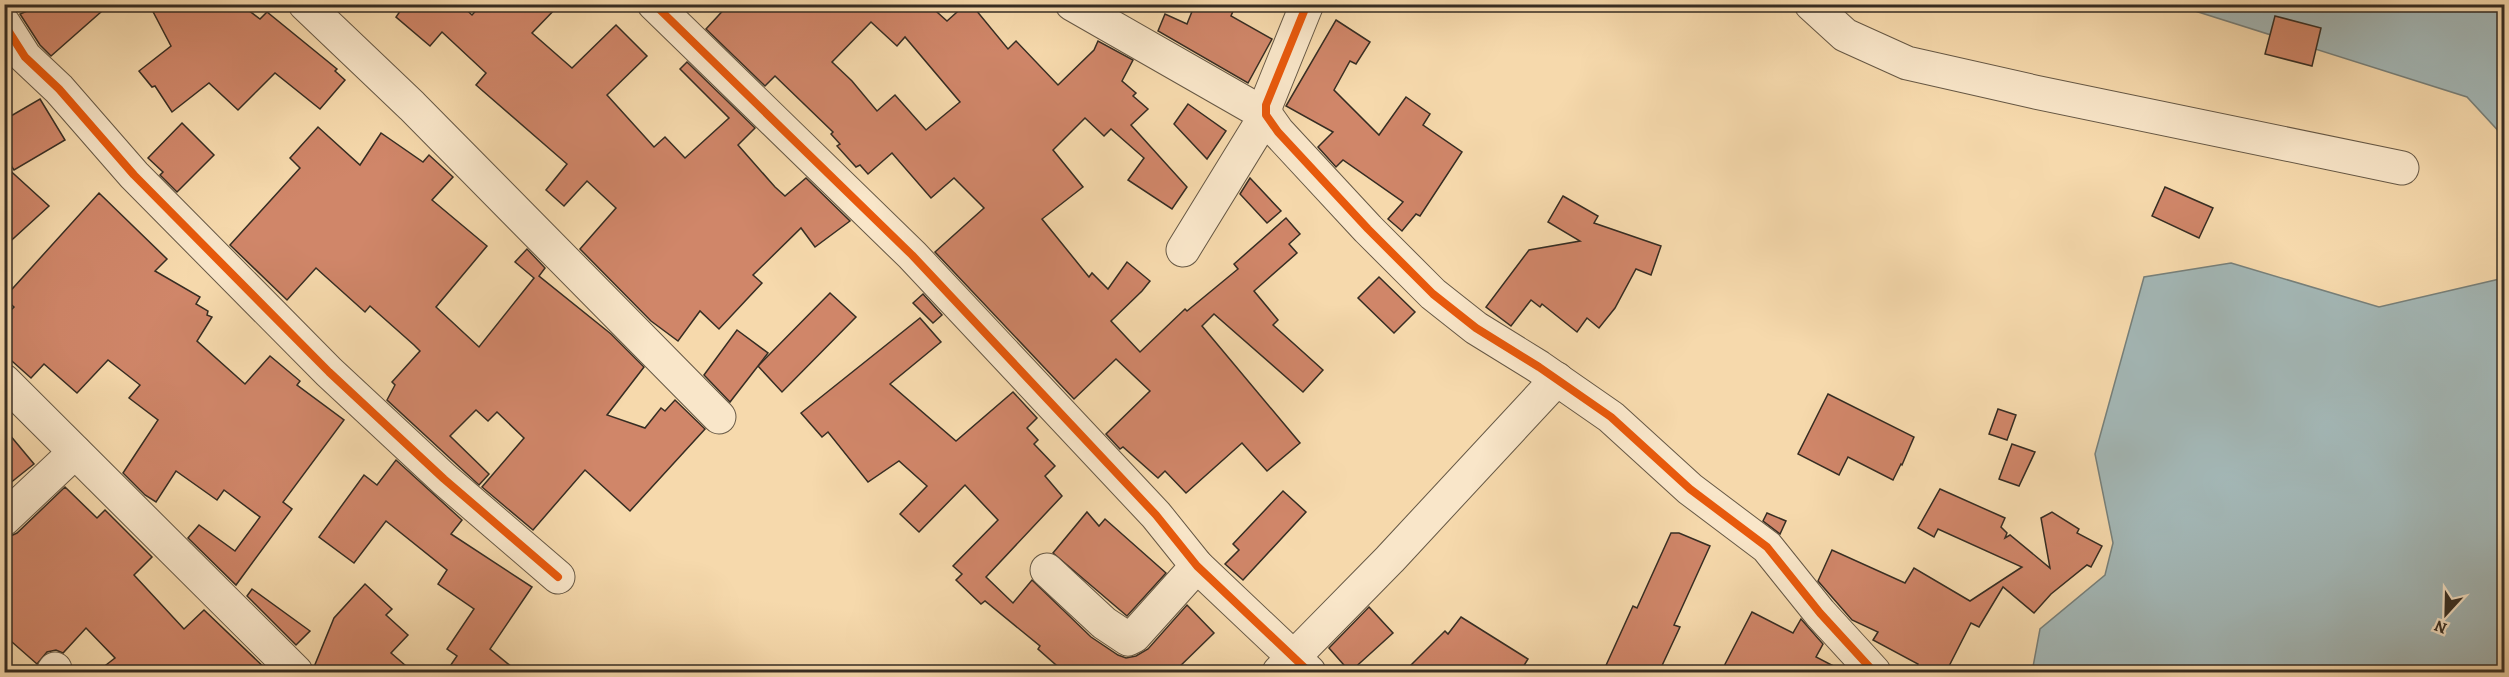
<svg xmlns="http://www.w3.org/2000/svg" width="2509" height="677" viewBox="0 0 2509 677" font-family="Alegreya,serif">
<rect width="100%" height="100%" fill="#f6d9ac"/>
<filter id="stains"><feTurbulence type="fractalNoise" baseFrequency=".00333" numOctaves="4"/><feColorMatrix values="0 0 0 0 .2 0 0 0 0 .09 0 0 0 0 .02 0 0 0 .5 -.17"/></filter>
<radialGradient id="worn" r=".72"><stop offset=".6" stop-color="#630" stop-opacity="0"/><stop offset="1" stop-color="#630" stop-opacity=".3"/></radialGradient>
<g fill="#a3b7b6" stroke="#77807b" stroke-width="1.5">
<polygon points="2176,5 2504,5 2504,137 2467,97"/>
<polygon points="2231,263 2379,307 2504,278 2504,672 2032,672 2040,629 2105,575 2113,543 2095,454 2144,277"/>
</g>
<g fill="#d08669" stroke="#362d23" stroke-width="1.5" fill-rule="evenodd">
<polygon points="44,4 110,4 51,56 40,45 20,14"/>
<polygon points="149,4 240,4 260,19 267,12 337,69 335,71 345,80 320,109 275,73 238,110 209,83 172,112 155,86 152,87 139,71 171,46"/>
<polygon points="405,4 460,4 472,15 482,4 560,4 532,33 572,68 616,25 647,56 607,95 654,147 665,137 685,158 729,118 680,69 687,62 755,128 738,145 775,187 785,196 806,178 850,221 815,247 801,228 753,275 762,283 719,329 700,311 678,341 651,321 580,249 616,208 587,181 564,206 546,190 567,164 476,85 486,73 442,32 430,46 396,17"/>
<path d="M729 4H928L947 21 966 4H971L1008 49 1016 41 1058 85 1094 50 1098 41 1133 60 1122 81 1136 93 1133 96 1148 109 1131 125 1187 187 1172 209 1128 180 1144 158 1111 129 1104 136 1085 118 1053 150 1083 187 1042 219 1089 277 1092 273 1108 289 1127 262 1150 281 1142 291 1111 321 1140 352 1185 309 1187 311 1238 269 1234 264 1286 218 1300 234 1289 244 1297 253 1254 291 1278 320 1273 325 1323 370 1303 392 1214 314 1202 326 1300 443 1267 471 1242 443 1186 493 1165 471 1158 478 1123 447 1120 449 1106 434 1150 391 1116 359 1074 399 935 252 984 208 954 178 931 198 892 153 868 174 860 165 856 167 837 146 840 144 831 134 833 132 775 76 765 86 706 29ZM871 22 897 46 905 37 960 102 926 130 895 95 877 111 852 81 832 62Z"/>
<polygon points="1195,4 1236,4 1231,16 1272,39 1248,83 1158,31 1165,14 1187,24"/>
<polygon points="2275,16 2321,28 2312,66 2265,54"/>
<polygon points="1336,20 1370,42 1356,64 1350,61 1334,90 1379,135 1406,97 1430,114 1423,125 1462,152 1420,216 1416,214 1402,231 1388,219 1403,202 1343,160 1336,167 1318,147 1333,132 1286,106"/>
<polygon points="40,99 65,140 14,170 4,155 4,120"/>
<polygon points="1188,104 1226,131 1207,159 1174,124"/>
<polygon points="182,123 214,155 177,192 160,175 163,172 148,158"/>
<polygon points="318,127 360,165 381,133 423,162 429,155 453,177 432,200 487,246 436,307 479,347 534,278 515,262 527,249 545,268 539,276 611,334 644,367 607,415 645,428 661,408 665,411 675,400 705,429 630,511 585,470 533,530 482,487 524,438 497,412 488,421 476,410 450,436 489,474 479,485 387,400 395,385 392,382 420,351 414,345 370,306 365,312 316,268 287,300 230,245 300,168 290,158"/>
<polygon points="4,165 49,206 4,247"/>
<polygon points="1250,178 1281,211 1267,223 1240,194"/>
<polygon points="2165,187 2213,208 2199,238 2152,216"/>
<polygon points="99,193 167,259 155,271 200,297 196,304 208,311 207,315 212,317 197,341 245,384 270,356 300,381 297,385 344,420 283,502 292,509 236,585 188,538 199,525 235,551 260,517 224,490 217,500 176,471 156,502 145,495 123,473 158,420 129,398 140,385 108,360 77,393 44,364 31,378 4,354 4,317 14,307 4,298"/>
<polygon points="1563,196 1598,216 1594,223 1661,246 1651,275 1636,269 1615,308 1599,328 1587,318 1577,332 1542,304 1540,307 1531,300 1511,326 1486,307 1529,250 1580,241 1548,222"/>
<polygon points="1379,277 1415,312 1394,333 1358,298"/>
<polygon points="830,293 856,317 782,392 758,366"/>
<polygon points="923,294 942,315 933,323 913,303"/>
<polygon points="920,318 941,342 890,384 956,441 1013,392 1037,418 1027,428 1038,440 1034,444 1055,466 1045,476 1062,496 986,577 1013,603 1032,580 1091,637 1118,655 1126,658 1136,656 1148,649 1187,605 1214,633 1174,672 1064,672 1038,649 1040,646 985,601 981,604 956,580 962,574 953,566 998,520 965,485 919,532 900,514 927,486 899,461 868,482 828,432 822,437 801,413"/>
<polygon points="737,330 768,353 730,402 704,375"/>
<polygon points="1828,394 1914,437 1902,465 1901,464 1893,480 1848,457 1839,475 1798,454"/>
<polygon points="1998,409 2016,415 2007,440 1989,434"/>
<polygon points="4,428 34,464 4,488"/>
<polygon points="2012,444 2035,452 2019,486 1999,479"/>
<polygon points="396,460 462,520 451,534 532,587 490,649 518,672 446,672 457,656 447,649 474,609 438,584 447,570 386,521 354,563 319,537 364,475 377,485"/>
<polygon points="65,487 97,518 105,510 152,557 134,575 184,629 204,610 269,672 97,672 115,658 86,628 63,653 56,650 47,652 37,664 4,635 4,539 17,533"/>
<polygon points="1940,489 2005,518 2001,527 2007,533 2005,538 2010,535 2050,568 2041,518 2052,512 2079,529 2077,533 2102,546 2091,567 2087,565 2051,594 2034,613 2003,587 1979,627 1971,623 1946,672 1914,672 1918,664 1873,640 1878,632 1852,620 1818,581 1832,550 1905,583 1914,568 1970,601 2022,567 1938,529 1934,537 1918,528"/>
<polygon points="1283,491 1306,512 1243,580 1225,564 1239,550 1233,544"/>
<polygon points="1087,512 1099,526 1105,519 1166,573 1127,616 1053,553"/>
<polygon points="1767,513 1786,521 1780,534 1763,521"/>
<polygon points="1671,533 1679,533 1710,546 1674,625 1680,627 1659,672 1603,672 1633,606 1637,608"/>
<polygon points="365,584 392,609 386,615 408,635 391,653 413,672 314,672 314,667 334,618"/>
<polygon points="252,589 310,631 296,645 247,596"/>
<polygon points="1369,607 1393,633 1350,672 1329,648"/>
<polygon points="1752,612 1793,633 1801,619 1823,644 1816,657 1845,672 1721,672"/>
<polygon points="1461,617 1528,659 1520,672 1404,672 1445,631 1448,634"/>
</g>
<g fill="none" stroke-linecap="round" stroke-linejoin="round">
<g stroke="#665845" stroke-width="35">
<g id="minor">
<polyline points="305,4 412,106 719,417"/>
<polyline points="654,4 912,255 1156,515 1197,566 1309,672"/>
<polyline points="1072,4 1266,115 1183,250"/>
<polyline points="1307,4 1266,105 1266,115 1278,132 1368,229 1433,294 1476,328 1539,367 1611,417 1690,489 1767,547 1820,613 1874,672"/>
<polyline points="1811,4 1845,35 1907,63 2035,92 2402,168"/>
<polyline points="4,24 25,57 59,89 134,175 329,372 444,479 558,577"/>
<polyline points="4,381 296,672"/>
<polyline points="4,519 75,452"/>
<polyline points="1047,570 1104,623 1128,639 1134,636 1197,566"/>
<polyline points="53,672 55,669"/>
<polyline points="1279,672 1390,559 1557,379"/>
</g>
</g>
<use href="#minor" stroke="#f9e6c9" stroke-width="33"/>
<g stroke="#f9e6c9" stroke-width="11">
<g id="cycleway">
<polyline points="654,4 912,255 1156,515 1197,566 1309,672"/>
<polyline points="1307,4 1266,105 1266,115 1278,132 1368,229 1433,294 1476,328 1539,367 1611,417 1690,489 1767,547 1820,613 1874,672"/>
<polyline points="4,24 25,57 59,89 134,175 329,372 444,479 558,577"/>
</g>
</g>
<use href="#cycleway" stroke="#e8590c" stroke-width="8"/>
</g>
<rect width="2509" height="677" fill="none" stroke="#f6d9ac" stroke-width="24"/>
<rect x="6" y="6" width="2497" height="665" fill="none" stroke="#362d23" stroke-width="3"/>
<rect x="12" y="12" width="2485" height="653" fill="none" stroke="#362d23" stroke-width="1.5"/>
<g transform="translate(2446 614) rotate(202)" stroke="#f9e6c9" stroke-width="4.5" paint-order="stroke">
<path d="M0-4.5L10 22L0 15L-10 22Z" fill="#362d23"/>
<text y="-9" font-size="16" font-weight="bold" text-anchor="middle" fill="#362d23">N</text>
</g>
<rect width="100%" height="100%" filter="url(#stains)"/>
<rect width="100%" height="100%" fill="url(#worn)"/>
</svg>
